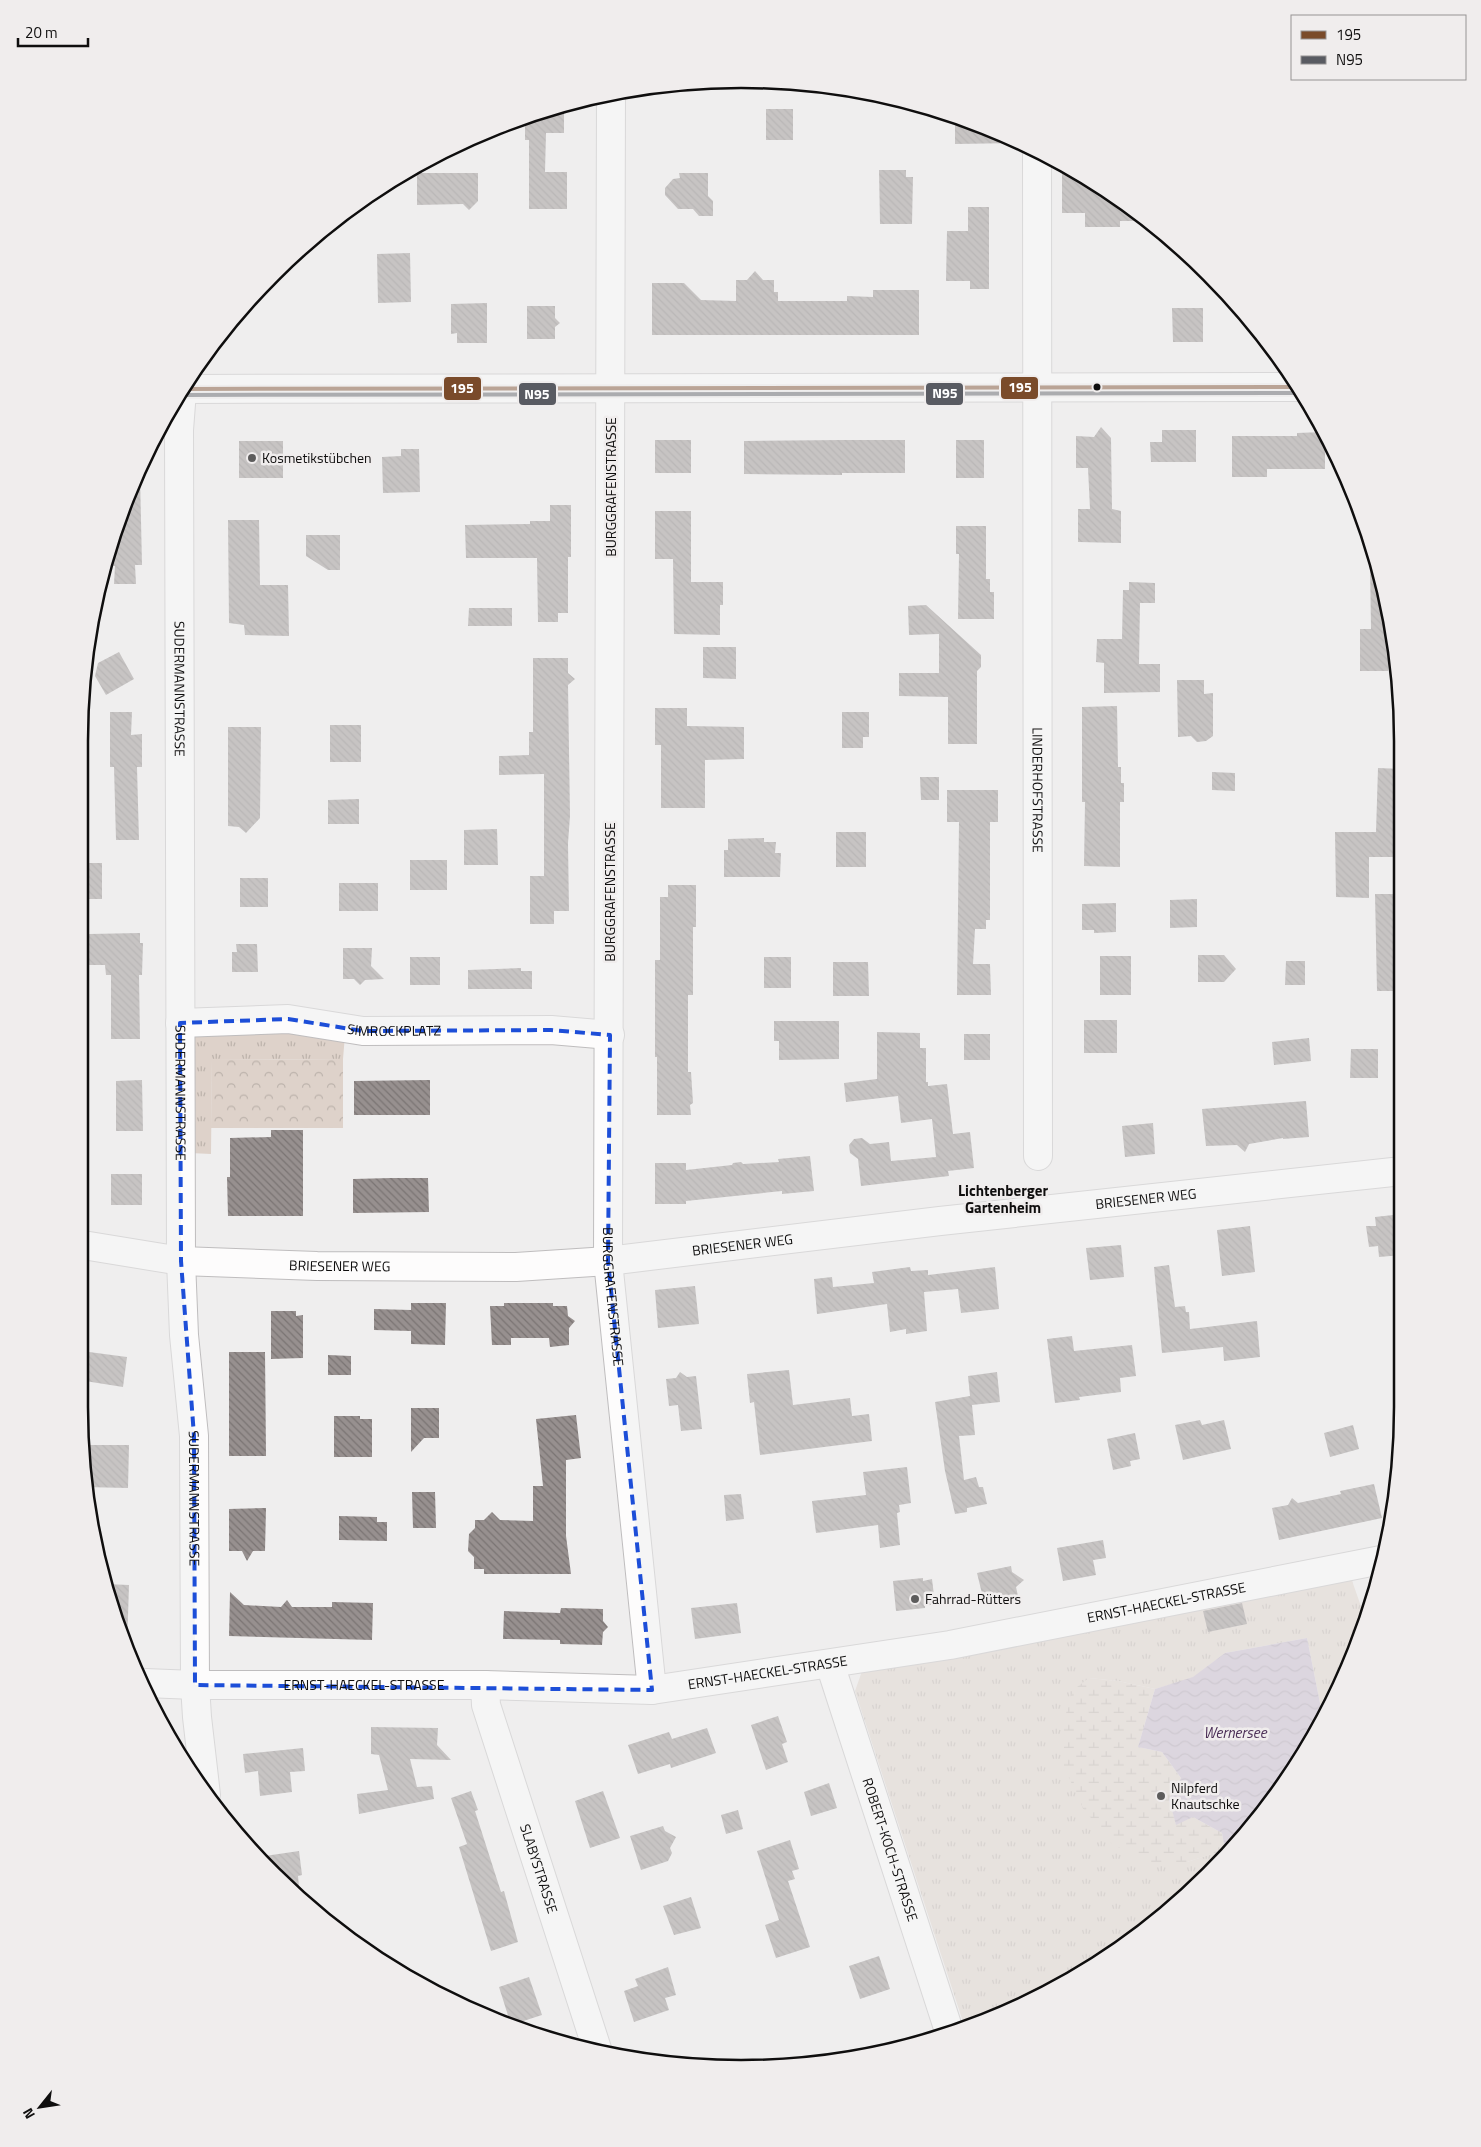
<svg xmlns="http://www.w3.org/2000/svg" width="1481" height="2147" viewBox="0 0 1481 2147" font-family="'Titillium Web',sans-serif">
<defs>
<pattern id="grass-tufts" width="24" height="20" patternUnits="userSpaceOnUse" patternTransform="scale(1.25)"><rect width="24" height="20" fill="#ded2ca"/><path d="M3 7l-1-3M5 7V3M7 7l1-3M15 17l-1-3M17 17v-4M19 17l1-3" fill="none" stroke="#bdb3ac"/></pattern>
<pattern id="wetland-marsh" width="20" height="14" patternUnits="userSpaceOnUse" patternTransform="scale(1.25)"><rect width="20" height="14" fill="#ded2ca"/><path d="M1 5h8M5 5V1M11 12h8M15 12V8" fill="none" stroke="#bdb3ac"/></pattern>
<pattern id="park-crowns" width="20" height="18" patternUnits="userSpaceOnUse" patternTransform="scale(1.25)"><rect width="20" height="18" fill="#ded2ca"/><path d="M2 6a3 3 0 1 1 6 0M12 15a3 3 0 1 1 6 0" fill="none" stroke="#bdb3ac"/></pattern>
<pattern id="water-waves" width="16" height="10" patternUnits="userSpaceOnUse" patternTransform="scale(1.25)"><rect width="16" height="10" fill="#c6b8cc"/><path d="M0 5q4-4 8 0t8 0" fill="none" stroke="#a99dae"/></pattern>
<pattern id="building-back-hatch" width="6" height="6" patternUnits="userSpaceOnUse" patternTransform="scale(1.25)"><rect width="6" height="6" fill="#97908f"/><path d="M-1 5l2 2M0 0l6 6M5-1l2 2" fill="none" stroke="#7a7473"/></pattern>
</defs>
<rect width="100%" height="100%" fill="#efeeee"/>
<g fill="url(#grass-tufts)">
<polygon points="210,1028 345,1035 343,1059 212,1060 211,1154 190,1153 192,1033"/>
<polygon points="1350,1575 1363,1612 1334,1699 1323,1718 1307,1638 1225,1653 1193,1678 1155,1689 1118,1681 1089,1678 1187,1862 1230,1848 1209,1874 1071,1980 965,2028 855,1691 862,1671 979,1654"/>
</g>
<polygon fill="url(#wetland-marsh)" points="1089,1678 1118,1681 1155,1689 1138,1747 1162,1752 1181,1778 1169,1799 1176,1824 1193,1817 1222,1833 1225,1850 1187,1862 1151,1866 1111,1843 1083,1808 1064,1767 1064,1720 1073,1690"/>
<polygon fill="url(#park-crowns)" points="343,1059 343,1128 211,1128 212,1060"/>
<polygon fill="url(#water-waves)" points="1307,1638 1323,1718 1291,1774 1230,1848 1225,1850 1222,1833 1193,1817 1176,1825 1169,1799 1181,1778 1162,1752 1138,1747 1155,1689 1193,1677 1225,1653"/>
<g fill="url(#building-back-hatch)">
<polygon points="564,106 564,133 546,133 545,172 567,172 567,209 529,209 529,140 525,140 525,118"/>
<rect x="766" y="109" width="27" height="31"/>
<polygon points="955,117 993,129 1020,143 955,144"/>
<polygon points="1062,166 1108,190 1146,221 1120,221 1120,227 1085,227 1085,213 1062,213"/>
<polygon points="879,170 906,170 906,177 913,177 912,224 880,224"/>
<polygon points="417,173 478,173 478,201 469,210 463,204 417,205"/>
<polygon points="679,173 708,173 708,196 713,201 713,216 699,216 693,209 678,209 665,195 665,188 673,179 680,178"/>
<polygon points="968,207 989,207 989,289 970,289 970,281 946,281 947,231 968,231"/>
<polygon points="410,253 411,302 378,303 377,254"/>
<polygon points="755,271 763,280 774,280 774,292 778,292 778,301 847,301 847,296 873,297 873,290 919,290 919,335 652,335 652,283 684,283 701,300 736,301 736,280 747,280"/>
<polygon points="487,303 487,343 457,343 457,333 451,334 451,304"/>
<polygon points="527,306 555,306 555,318 560,323 555,327 555,339 527,339"/>
<polygon points="1172,308 1203,308 1203,342 1173,342"/>
<polygon points="1101,427 1111,438 1112,509 1121,511 1121,543 1078,542 1078,509 1090,509 1088,468 1076,468 1076,436 1094,437"/>
<polygon points="1162,430 1196,430 1196,462 1151,462 1150,442 1162,442"/>
<polygon points="1323,432 1325,437 1325,469 1267,469 1267,477 1232,477 1232,436 1297,436 1297,433"/>
<rect x="655" y="440" width="36" height="33"/>
<polygon points="842,440 905,440 905,473 842,473 842,475 744,474 744,441"/>
<rect x="956" y="440" width="28" height="38"/>
<rect x="239" y="441" width="44" height="37"/>
<polygon points="401,449 419,449 420,492 383,493 382,457 401,456"/>
<polygon points="138,474 140,475 142,565 135,565 136,584 114,584 115,566 107,566"/>
<polygon points="550,505 571,505 571,557 568,557 568,613 558,613 558,622 538,622 537,558 466,558 465,525 530,524 530,521 550,521"/>
<polygon points="655,511 691,511 691,582 723,582 723,605 720,605 720,635 674,634 673,559 655,559"/>
<polygon points="228,520 259,520 260,585 288,585 289,636 245,635 244,625 229,623"/>
<polygon points="956,526 986,526 986,579 990,579 990,592 994,592 994,619 958,619 959,554 956,554"/>
<polygon points="306,535 340,535 340,570 328,570 306,556"/>
<polygon points="1375,564 1389,611 1390,642 1388,642 1388,671 1360,671 1360,629 1371,629 1370,565"/>
<polygon points="1129,582 1155,583 1155,603 1140,603 1139,664 1160,664 1160,692 1104,693 1104,663 1096,662 1097,639 1122,639 1123,590 1129,590"/>
<polygon points="926,605 981,655 981,667 977,671 977,744 948,744 948,697 899,696 899,673 939,673 939,634 909,635 908,606"/>
<polygon points="469,608 512,608 512,626 468,626"/>
<polygon points="703,647 736,647 736,679 703,678"/>
<polygon points="119,652 134,679 106,695 95,676 98,663"/>
<polygon points="533,658 568,658 568,673 575,679 568,685 570,816 568,843 569,911 554,911 554,924 530,924 530,876 544,876 544,774 499,775 499,756 529,755 529,732 533,732"/>
<polygon points="1177,680 1204,680 1204,694 1213,693 1213,736 1206,741 1197,742 1191,736 1178,737"/>
<polygon points="1117,706 1118,767 1121,767 1121,783 1124,783 1124,802 1120,802 1120,867 1084,866 1085,802 1082,802 1082,707"/>
<polygon points="655,708 687,708 687,726 744,727 744,759 705,760 705,808 661,808 661,745 655,745"/>
<polygon points="110,712 132,712 131,735 142,734 142,767 137,767 139,840 116,840 114,767 110,767"/>
<polygon points="842,712 869,712 869,737 863,737 863,748 842,748"/>
<rect x="330" y="725" width="31" height="37"/>
<polygon points="228,727 261,727 260,818 246,833 239,827 228,826"/>
<polygon points="1378,768 1402,769 1402,803 1398,803 1399,857 1369,857 1369,898 1336,897 1335,832 1376,832"/>
<polygon points="1212,772 1235,773 1235,791 1212,790"/>
<polygon points="920,777 939,777 939,800 921,800"/>
<polygon points="947,790 998,790 998,822 990,822 990,920 986,920 986,929 975,929 973,964 990,964 991,995 957,995 959,822 947,822"/>
<polygon points="359,799 359,824 328,824 328,800"/>
<polygon points="497,829 498,865 464,865 464,830"/>
<rect x="836" y="832" width="30" height="35"/>
<polygon points="764,838 764,842 776,842 775,853 781,853 780,877 724,877 724,850 728,850 728,839"/>
<rect x="410" y="860" width="37" height="30"/>
<rect x="80" y="863" width="22" height="36"/>
<rect x="240" y="878" width="28" height="29"/>
<rect x="339" y="883" width="39" height="28"/>
<polygon points="668,885 696,885 696,927 693,927 693,995 688,995 688,1072 691,1072 693,1103 690,1105 691,1115 657,1115 657,1057 655,1057 655,960 660,960 660,897 668,897"/>
<polygon points="1375,894 1402,894 1402,991 1377,991"/>
<polygon points="1197,899 1197,927 1170,928 1170,900"/>
<polygon points="1116,903 1116,932 1094,933 1094,930 1082,930 1082,904"/>
<polygon points="140,933 140,943 143,943 142,975 139,975 140,1039 111,1039 111,975 106,975 105,965 89,965 89,934"/>
<polygon points="236,944 257,944 258,972 232,972 232,952 237,952"/>
<polygon points="343,948 372,948 371,966 384,979 365,980 360,985 354,979 343,979"/>
<polygon points="1198,955 1224,955 1236,969 1224,982 1198,982"/>
<rect x="1100" y="956" width="31" height="39"/>
<rect x="410" y="957" width="30" height="28"/>
<rect x="764" y="957" width="27" height="31"/>
<polygon points="1286,961 1305,961 1305,985 1285,985"/>
<polygon points="833,962 868,962 869,996 833,996"/>
<polygon points="521,968 521,971 532,971 532,989 468,989 468,970"/>
<rect x="1084" y="1020" width="33" height="33"/>
<polygon points="774,1021 839,1021 839,1059 779,1060 779,1041 774,1041"/>
<polygon points="877,1032 920,1033 920,1048 926,1048 926,1082 928,1082 928,1086 947,1084 953,1134 970,1132 974,1168 948,1171 949,1176 861,1186 858,1159 850,1153 849,1145 854,1139 862,1138 870,1144 889,1142 891,1161 936,1157 932,1119 901,1123 898,1096 846,1102 844,1083 877,1079"/>
<rect x="964" y="1034" width="26" height="26"/>
<polygon points="1309,1038 1311,1061 1274,1065 1272,1042"/>
<polygon points="1351,1049 1378,1049 1378,1078 1350,1078"/>
<polygon points="142,1080 143,1131 116,1131 116,1081"/>
<polygon points="430,1080 430,1115 354,1115 354,1081"/>
<polygon points="1306,1101 1309,1137 1283,1139 1283,1138 1249,1144 1245,1152 1237,1145 1206,1146 1202,1109"/>
<polygon points="1153,1123 1155,1154 1125,1157 1122,1126"/>
<polygon points="271,1130 303,1130 303,1216 228,1216 227,1177 230,1177 230,1138 271,1137"/>
<polygon points="810,1156 814,1191 782,1194 782,1191 686,1201 686,1204 655,1204 655,1163 686,1163 686,1170 732,1165 733,1163 741,1162 743,1164 779,1162 778,1159"/>
<rect x="111" y="1174" width="31" height="31"/>
<polygon points="391,1178 428,1178 429,1212 353,1213 353,1179"/>
<polygon points="1402,1214 1402,1255 1379,1257 1378,1246 1369,1247 1366,1226 1376,1226 1375,1217"/>
<polygon points="1250,1226 1255,1272 1222,1276 1217,1230"/>
<polygon points="1121,1245 1124,1277 1090,1280 1086,1248"/>
<polygon points="1169,1265 1175,1307 1185,1306 1186,1312 1189,1312 1190,1329 1257,1321 1260,1357 1224,1361 1223,1347 1162,1353 1154,1267"/>
<polygon points="910,1267 911,1271 928,1270 928,1275 995,1267 999,1309 961,1313 958,1289 924,1292 927,1331 906,1334 906,1329 890,1332 887,1304 817,1314 814,1279 832,1277 833,1287 874,1283 872,1272"/>
<polygon points="695,1286 699,1324 658,1328 655,1290"/>
<polygon points="411,1303 446,1303 445,1345 411,1344 411,1331 374,1330 374,1309 411,1310"/>
<polygon points="504,1303 553,1303 553,1306 567,1306 568,1316 575,1321 569,1328 569,1345 550,1347 549,1338 511,1338 511,1345 492,1345 490,1306 504,1306"/>
<polygon points="271,1311 296,1311 296,1316 303,1315 303,1358 271,1359"/>
<polygon points="1072,1336 1074,1351 1132,1345 1136,1376 1120,1378 1121,1392 1079,1397 1080,1400 1055,1403 1047,1339"/>
<polygon points="89,1352 127,1357 123,1387 85,1381"/>
<polygon points="229,1352 265,1352 266,1456 229,1456"/>
<polygon points="328,1355 351,1356 351,1375 328,1375"/>
<polygon points="789,1370 793,1405 850,1398 852,1416 869,1414 872,1441 760,1455 754,1402 750,1403 747,1374"/>
<polygon points="680,1372 687,1377 696,1376 702,1429 681,1431 678,1405 669,1406 666,1379 676,1378"/>
<polygon points="997,1372 1000,1402 972,1405 975,1435 959,1436 964,1480 976,1477 979,1487 983,1487 987,1504 967,1508 967,1512 955,1514 945,1471 935,1402 970,1396 968,1376"/>
<polygon points="411,1408 439,1408 439,1438 424,1438 411,1452"/>
<polygon points="576,1415 581,1458 566,1460 566,1536 571,1574 484,1574 484,1569 474,1569 474,1557 468,1551 469,1534 475,1528 475,1520 484,1520 492,1512 500,1520 533,1521 533,1486 543,1486 536,1419"/>
<polygon points="334,1416 360,1416 360,1419 372,1419 372,1457 334,1457"/>
<polygon points="1200,1420 1202,1425 1224,1420 1231,1449 1183,1460 1175,1425"/>
<polygon points="1353,1425 1359,1449 1330,1457 1324,1433"/>
<polygon points="1135,1433 1140,1459 1130,1461 1131,1466 1113,1470 1107,1439"/>
<polygon points="84,1445 129,1445 128,1488 84,1487"/>
<polygon points="907,1467 911,1503 899,1505 900,1512 897,1513 900,1545 880,1548 878,1525 816,1533 812,1501 866,1495 863,1472"/>
<polygon points="1374,1484 1382,1518 1279,1540 1272,1508 1288,1505 1292,1498 1298,1503 1341,1494 1340,1491"/>
<polygon points="412,1492 435,1492 436,1528 413,1528"/>
<polygon points="741,1494 744,1519 726,1521 724,1495"/>
<polygon points="266,1508 265,1551 253,1551 247,1561 242,1551 229,1551 229,1509"/>
<polygon points="339,1516 377,1517 377,1522 387,1522 387,1541 339,1540"/>
<polygon points="1103,1540 1106,1558 1093,1560 1096,1575 1063,1581 1057,1548"/>
<polygon points="1011,1566 1012,1572 1024,1580 1016,1587 1018,1596 984,1602 977,1573"/>
<polygon points="923,1578 923,1581 932,1579 935,1604 925,1606 925,1608 896,1611 893,1581"/>
<polygon points="106,1584 129,1585 127,1647 114,1619"/>
<polygon points="230,1592 244,1605 281,1607 287,1600 292,1607 332,1607 332,1602 373,1603 372,1640 229,1636"/>
<polygon points="737,1603 741,1633 695,1639 691,1608"/>
<polygon points="1242,1603 1247,1624 1208,1632 1203,1611"/>
<polygon points="561,1608 603,1609 603,1621 608,1627 603,1632 602,1645 560,1644 560,1640 503,1639 504,1611 560,1613"/>
<polygon points="778,1716 787,1742 782,1744 788,1762 766,1770 751,1725"/>
<polygon points="371,1727 438,1728 437,1745 451,1760 410,1759 417,1787 432,1786 434,1799 359,1814 357,1794 388,1790 379,1755 371,1754"/>
<polygon points="707,1728 716,1753 671,1768 670,1764 638,1774 628,1745 669,1732 672,1739"/>
<polygon points="303,1748 305,1771 290,1772 292,1792 260,1796 258,1771 245,1773 243,1754"/>
<polygon points="829,1783 837,1808 811,1816 804,1792"/>
<polygon points="471,1791 478,1810 475,1811 501,1892 504,1891 518,1942 491,1951 459,1847 467,1844 451,1798"/>
<polygon points="603,1791 620,1838 590,1848 575,1801"/>
<polygon points="738,1810 743,1829 726,1834 721,1815"/>
<polygon points="663,1826 665,1831 676,1837 670,1848 672,1853 668,1861 641,1870 630,1836"/>
<polygon points="790,1840 799,1869 792,1871 795,1879 788,1881 810,1947 776,1958 765,1925 779,1920 757,1851"/>
<polygon points="299,1851 302,1875 298,1876 300,1897 258,1857"/>
<polygon points="691,1897 701,1928 674,1935 663,1906"/>
<polygon points="879,1956 890,1989 860,1999 849,1966"/>
<polygon points="668,1967 676,1995 665,1998 669,2010 634,2022 624,1991 638,1986 635,1979"/>
<polygon points="529,1977 542,2015 511,2025 499,1987"/>
</g>
<g fill="none" stroke-linecap="round" stroke-linejoin="round">
<g stroke="#bfbdbe" stroke-width="30">
<g id="minor">
<path id="s1" d="M611 92 608 1261 652 1690"/>
<path id="s2" d="M1037 152 1038 1156"/>
<path id="s3" d="M182 391 179 430 181 1261 184 1335 194 1436 195 1685 197 1717 206 1795"/>
<path id="s4" d="M180 1023 288 1019 363 1031 551 1030 610 1035"/>
<path id="s5" d="M83 1245 181 1261 317 1266 516 1267 608 1261 940 1221 1402 1171"/>
<path id="s6" d="M830 1664 950 2034"/>
<path id="s7" d="M145 1683 195 1685H485L652 1690 950 1645 1381 1560"/>
<path id="s8" d="M485 1685 486 1705 598 2052"/>
</g>
</g>
<g stroke="#bfbdbe" stroke-width="30">
<polyline id="major" points="184,389 1298,387"/>
</g>
<use href="#minor" stroke="#fdfcfc" stroke-width="28"/>
<use href="#major" stroke="#fdfcfc" stroke-width="28"/>
<g stroke="#f0eded" stroke-width="8">
<polyline id="bus-1" points="184,389 1298,387"/>
</g>
<g stroke="#f0eded" stroke-width="8">
<polyline id="bus-2" points="184,395 1298,393"/>
</g>
<use href="#bus-1" stroke="#7a4b2a" stroke-width="4"/>
<use href="#bus-2" stroke="#595b62" stroke-width="4"/>
</g>
<path d="M0 0H1481V2147H0ZM288 1019 363 1031 551 1030 610 1035 608 1261 652 1690 195 1685 194 1436 181 1261 180 1023Z" fill="#efeeee" fill-opacity=".55" fill-rule="evenodd"/>
<path fill="none" stroke="#1d4ed8" stroke-width="4" stroke-dasharray="10 6" stroke-linejoin="round" d="M288 1019 363 1031 551 1030 610 1035 608 1261 652 1690 195 1685 194 1436 181 1261 180 1023Z"/>
<circle fill="#0f0e0e" stroke="#f0eded" stroke-width="2" cx="1097" cy="387" r="4.5"/>
<g fill="#5d5c5c" stroke="#f0eded" stroke-width="2">
<circle cx="252" cy="458" r="5"/>
<circle cx="915" cy="1599" r="5"/>
<circle cx="1161" cy="1796" r="5"/>
</g>
<g text-anchor="middle" stroke-width="5" stroke-linejoin="round" paint-order="stroke">
<g font-size="14" fill="#0f0e0e" stroke="#f0eded" text-anchor="start">
<text x="262" y="463">Kosmetikstübchen</text>
<text x="925" y="1604">Fahrrad-Rütters</text>
<text x="1171" y="1793">Nilpferd<tspan x="1171" dy="16">Knautschke</tspan></text>
</g>
<g font-size="14" fill="#0f0e0e" stroke="#f0eded">
<text transform="translate(611 487) rotate(-90)" y="5">BURGGRAFENSTRASSE</text>
<text dy="5" stroke="none"><textPath href="#s3" startOffset="298">SUDERMANNSTRASSE</textPath></text>
<text dy="5" stroke="none"><textPath href="#s2" startOffset="638">LINDERHOFSTRASSE</textPath></text>
<text transform="translate(610 892) rotate(-90)" y="5">BURGGRAFENSTRASSE</text>
<text dy="5" stroke="none"><textPath href="#s4" startOffset="215">SIMROCKPLATZ</textPath></text>
<text dy="5" stroke="none"><textPath href="#s3" startOffset="702">SUDERMANNSTRASSE</textPath></text>
<text dy="5" stroke="none"><textPath href="#s5" startOffset="1068">BRIESENER WEG</textPath></text>
<text dy="5" stroke="none"><textPath href="#s5" startOffset="662">BRIESENER WEG</textPath></text>
<text dy="5" stroke="none"><textPath href="#s5" startOffset="258">BRIESENER WEG</textPath></text>
<text dy="5" stroke="none"><textPath href="#s1" startOffset="1205">BURGGRAFENSTRASSE</textPath></text>
<text dy="5" stroke="none"><textPath href="#s3" startOffset="1108">SUDERMANNSTRASSE</textPath></text>
<text dy="5" stroke="none"><textPath href="#s7" startOffset="1029">ERNST-HAECKEL-STRASSE</textPath></text>
<text dy="5" stroke="none"><textPath href="#s7" startOffset="624">ERNST-HAECKEL-STRASSE</textPath></text>
<text dy="5" stroke="none"><textPath href="#s7" startOffset="219">ERNST-HAECKEL-STRASSE</textPath></text>
<text dy="5" stroke="none"><textPath href="#s6" startOffset="195">ROBERT-KOCH-STRASSE</textPath></text>
<text dy="5" stroke="none"><textPath href="#s8" startOffset="192">SLABYSTRASSE</textPath></text>
</g>
<g font-size="15" font-weight="bold" fill="#0f0e0e" stroke="#f0eded">
<text x="1003" y="1196">Lichtenberger<tspan x="1003" dy="17">Gartenheim</tspan></text>
</g>
<g font-size="15" font-style="italic" fill="#4a2d55" stroke="#f0eded">
<text x="1235" y="1738">Wernersee</text>
</g>
</g>
<path d="M0 0H1481V2147H0ZM741 88H741A653 653 0 0 1 1394 741V1407A653 653 0 0 1 741 2060H741A653 653 0 0 1 88 1407V741A653 653 0 0 1 741 88Z" fill="#f0eded" fill-rule="evenodd"/>
<path fill="none" stroke="#0f0e0e" stroke-width="2.5" d="M741 88H741A653 653 0 0 1 1394 741V1407A653 653 0 0 1 741 2060H741A653 653 0 0 1 88 1407V741A653 653 0 0 1 741 88Z"/>
<g stroke="#f0eded" stroke-width="2">
<rect x="1000" y="376" width="39" height="24" rx="5" fill="#7a4b2a"/>
<rect x="443" y="376" width="39" height="25" rx="5" fill="#7a4b2a"/>
<rect x="925" y="382" width="39" height="24" rx="5" fill="#595b62"/>
<rect x="518" y="382" width="39" height="24" rx="5" fill="#595b62"/>
</g>
<g font-size="14" text-anchor="middle" font-weight="bold" fill="#fff">
<text x="1020" y="392">195</text>
<text x="462" y="393">195</text>
<text x="945" y="398">N95</text>
<text x="537" y="399">N95</text>
</g>
<rect x="1291" y="15" width="175" height="65" fill="#f0eded" stroke="#969494"/>
<rect x="1301" y="31" width="25" height="8" fill="#7a4b2a" stroke="#969494"/>
<text x="1336" y="40" font-size="15" fill="#0f0e0e">195</text>
<rect x="1301" y="56" width="25" height="8" fill="#595b62" stroke="#969494"/>
<text x="1336" y="65" font-size="15" fill="#0f0e0e">N95</text>
<g transform="translate(40 2107) rotate(240)" stroke="#f0eded" stroke-width="4" paint-order="stroke">
<path d="M0-4L9 19L0 12L-9 19Z" fill="#0f0e0e"/>
<text y="-8" font-size="14" font-weight="bold" text-anchor="middle" fill="#0f0e0e">N</text>
</g>
<path d="M18 38v8h70v-8" fill="none" stroke="#0f0e0e" stroke-width="2.5"/>
<text x="25" y="38" font-size="15" fill="#0f0e0e" stroke="#f0eded" stroke-width="4" paint-order="stroke">20 m</text>
</svg>
